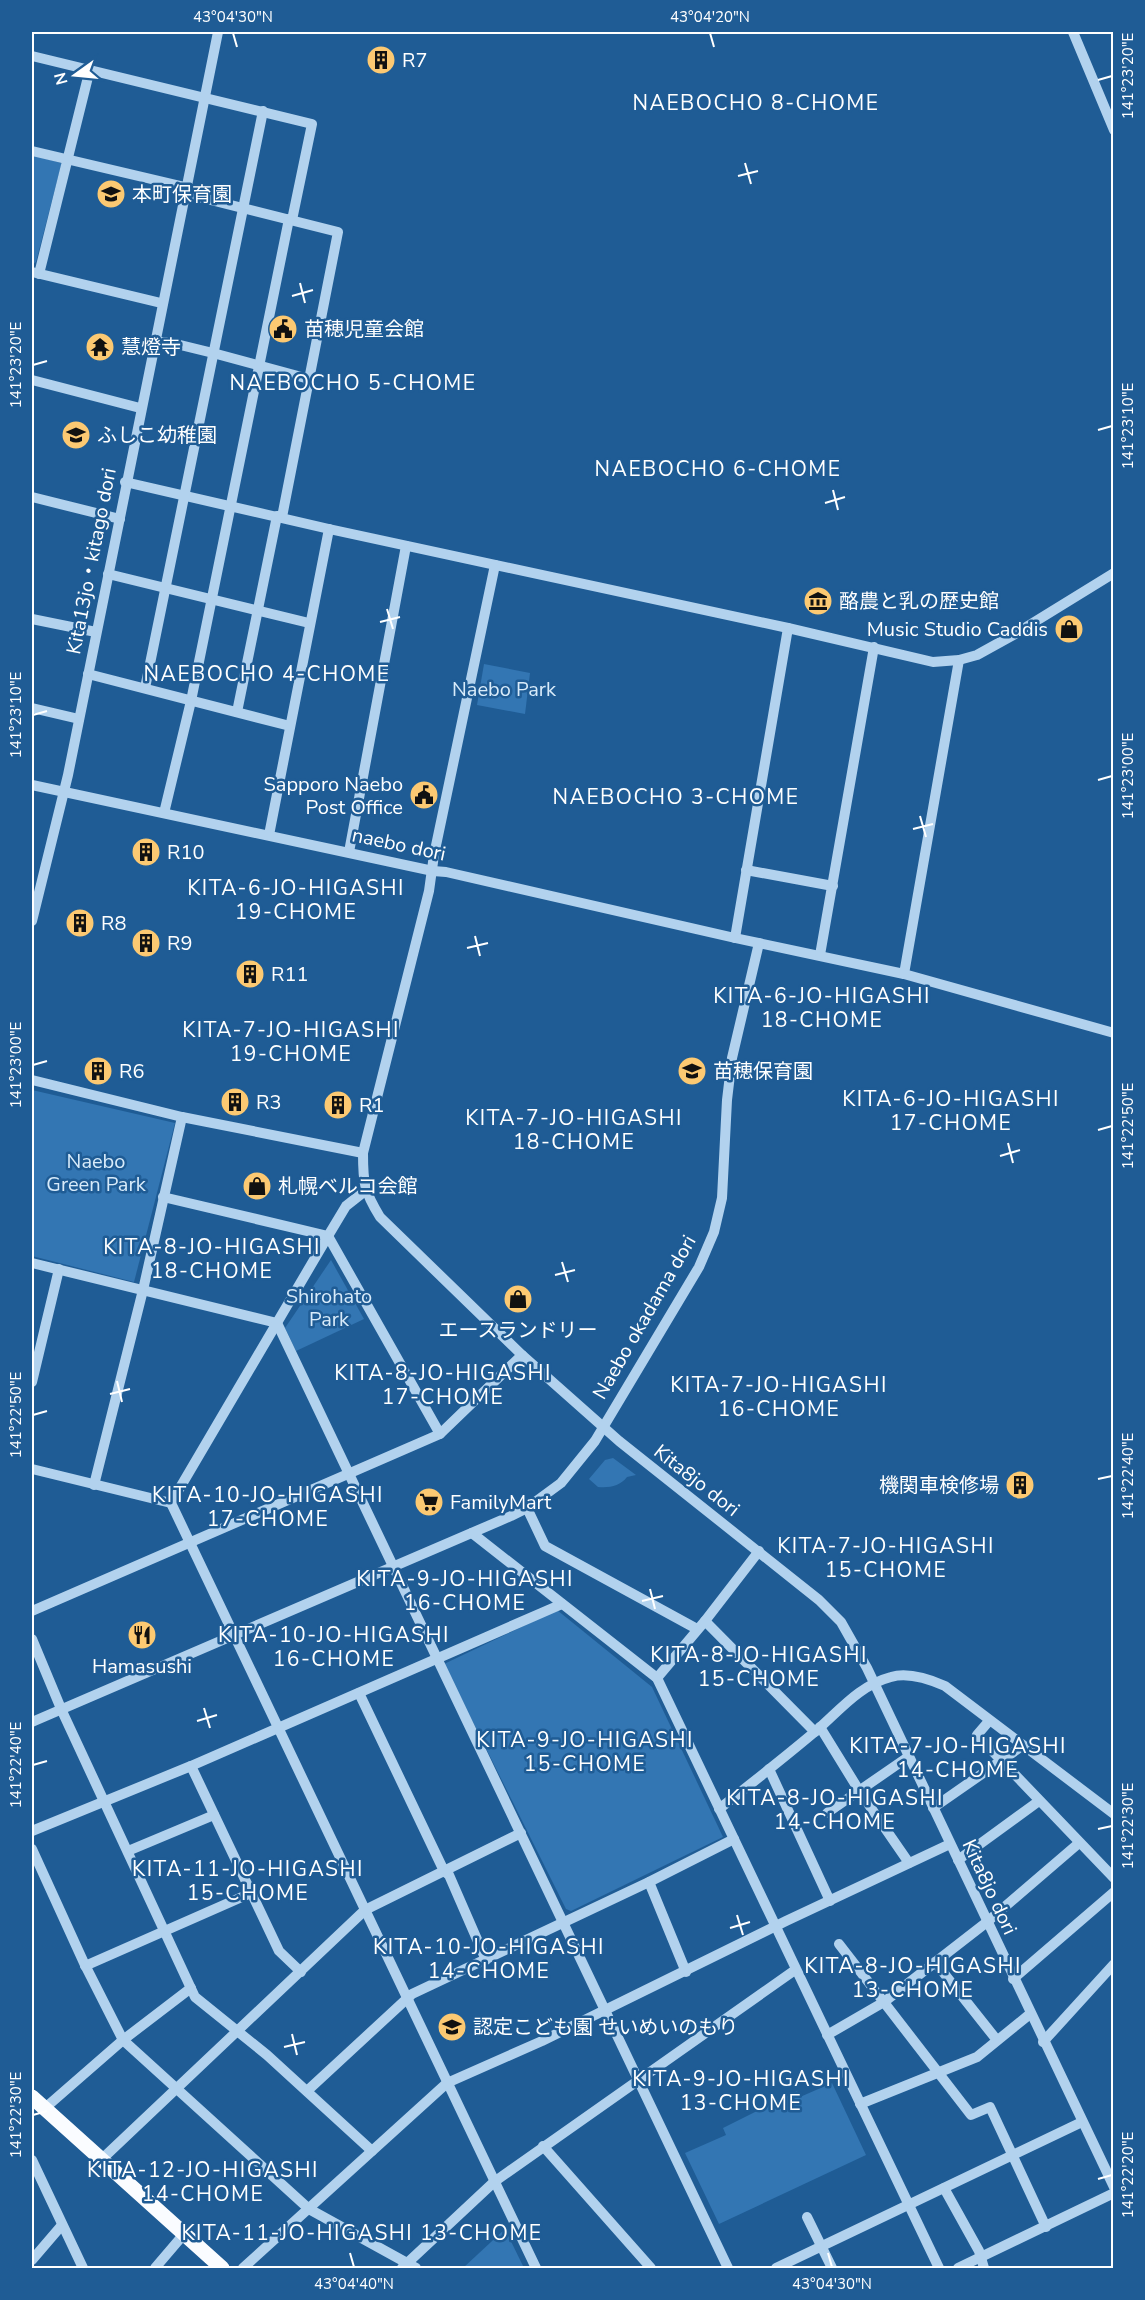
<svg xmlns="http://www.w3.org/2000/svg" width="1145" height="2300" viewBox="0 0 1145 2300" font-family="'Nunito Sans','Noto Sans JP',sans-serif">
<rect width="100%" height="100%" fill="#1f5c95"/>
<g fill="#3376b3">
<polygon points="32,155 61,163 61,166 36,262 33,264"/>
<polygon points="484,664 530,673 525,714 477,705"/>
<polygon points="32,1090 175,1123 134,1282 32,1256"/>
<polygon points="331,1260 364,1319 296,1351 285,1328"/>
<path d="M613 1458 636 1475 627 1477C620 1486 610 1488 598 1487L589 1479 605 1460Z"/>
<polygon points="557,1610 652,1687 723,1837 571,1911 566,1909 444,1664"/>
<polygon points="832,2083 866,2155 719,2224 685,2153 726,2135 723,2128 797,2091 800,2097"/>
<polygon points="505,2229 524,2268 463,2268"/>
</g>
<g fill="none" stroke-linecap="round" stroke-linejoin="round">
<g stroke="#b2d2ee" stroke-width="10">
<polyline points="1073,32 1114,130"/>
<polyline points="32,56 312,124 292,220"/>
<polyline points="32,151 185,187"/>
<polyline points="183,193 338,232 282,517"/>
<polyline points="32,272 161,303"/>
<polyline points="39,274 90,69"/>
<polyline points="154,342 168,342 213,353 309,379"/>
<polyline points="32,380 140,408"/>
<polyline points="125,482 329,529 788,628 933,662 959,660 977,655 1015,634 1114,573"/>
<polyline points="32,497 120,519"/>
<path d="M495 565 434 855 429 891 363 1153C363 1183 364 1191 380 1217L522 1355 619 1441 819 1600 841 1622 867 1668 1114 2187"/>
<polyline points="108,574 309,623"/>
<polyline points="32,619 96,632"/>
<polyline points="88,674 290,726"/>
<polyline points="145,688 263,111"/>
<polyline points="32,708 79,719"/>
<polyline points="237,712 277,516"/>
<polyline points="32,785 433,871 446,872 735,938 904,974 1114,1033"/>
<polyline points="164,813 191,701 289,219"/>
<polyline points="269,835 329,529"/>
<polyline points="349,852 406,546"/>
<polyline points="746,870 833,886"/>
<polyline points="32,921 68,775 218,32"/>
<polyline points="735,938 788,628"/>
<polyline points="820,955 874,647"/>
<polyline points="904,974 959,660"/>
<polyline points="32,1080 182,1117 143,1290 94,1485"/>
<polyline points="182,1117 363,1153"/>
<polyline points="163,1197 328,1236 440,1434"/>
<polyline points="32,1263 277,1323 728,2268"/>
<polyline points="32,1382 59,1269"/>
<polyline points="32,1469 171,1503"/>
<polyline points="171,1503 536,2268"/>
<polyline points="171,1503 328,1236 346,1206 365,1191"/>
<polyline points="527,1508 545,1546 697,1629"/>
<polyline points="472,1533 657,1678 939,2268"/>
<polyline points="32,1611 440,1434 522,1355"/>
<polyline points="705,1621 815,1732"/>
<polyline points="32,1639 62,1711 195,1997 267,2055 372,2151"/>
<polyline points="657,1678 705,1621 759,1551"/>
<polyline points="359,1693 444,1871 449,1875 486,1960"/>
<polyline points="989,1721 977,1735 1114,1878"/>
<polyline points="32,1722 511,1516 527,1508 561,1483 595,1441 699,1267 714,1232 722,1198 727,1100 732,1058 759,943"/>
<polyline points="820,1727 860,1792 909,1863"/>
<polyline points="191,1766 279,1951 301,1972"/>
<polyline points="769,1769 830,1901"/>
<polyline points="933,1808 1022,1746"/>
<path d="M719 1809C752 1783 785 1757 817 1730 840 1710 860 1685 891 1677 908 1672 929 1679 945 1686L1114 1814"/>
<polyline points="827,1813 908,1757"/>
<polyline points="32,1831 191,1766 562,1604"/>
<polyline points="32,1849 84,1963 123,2040 309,2209 416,2268"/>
<polyline points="128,1851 214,1815"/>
<polyline points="958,1860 1039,1801"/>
<polyline points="649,1882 686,1972"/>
<polyline points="839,1944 971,2115 990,2107 1046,2227"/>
<polyline points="935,1962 996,2039"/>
<polyline points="85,1966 251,1893"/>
<polyline points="1013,1979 1114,1892"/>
<polyline points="827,2035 884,2002 987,1922 1079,1843"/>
<polyline points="1043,2042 1114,1964"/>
<polyline points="307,2091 412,1994 649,1882 734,1839"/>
<polyline points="860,2104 977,2057 1030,2014"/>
<polyline points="45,2108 123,2040 191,1988"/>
<polyline points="543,2146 651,2268"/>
<polyline points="102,2159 365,1910 521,1833"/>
<polyline points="32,2160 83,2268"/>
<polyline points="944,2188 979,2251 984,2268"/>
<polyline points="807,2217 832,2268"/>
<polyline points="32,2260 62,2225"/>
<polyline points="155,2268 184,2234"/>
<polyline points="243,2268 447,2083 542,2041 786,1921 950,1844"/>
<polyline points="402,2268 494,2182 795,1970"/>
<polyline points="776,2268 1082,2122"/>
<polyline points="958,2268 1114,2193"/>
</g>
<polyline stroke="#fafcff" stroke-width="15" points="32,2097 222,2268"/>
</g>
<path fill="none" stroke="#fff" stroke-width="2" d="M233 33 237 47M710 33 714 47M1098 80 1112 76M745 163 751 184M738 176 758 171M300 283 305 303M292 296 313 290M33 365 47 361M1098 430 1112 426M833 490 838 510M825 503 845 497M387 609 393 629M380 622 400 617M33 715 47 711M1098 780 1112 776M920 816 926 837M913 829 933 824M475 936 480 956M467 948 488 943M33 1065 47 1061M1098 1130 1112 1126M1008 1143 1013 1163M1000 1156 1020 1150M562 1262 568 1282M555 1275 575 1270M117 1381 122 1402M110 1394 130 1389M33 1415 47 1411M1098 1479 1112 1476M650 1589 655 1609M642 1601 663 1596M204 1708 210 1728M197 1721 217 1715M33 1765 47 1761M1098 1829 1112 1826M737 1915 743 1935M730 1928 750 1922M292 2034 297 2055M284 2047 305 2042M33 2115 47 2111M1098 2179 1112 2175M350 2253 354 2267M828 2253 832 2267"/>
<defs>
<g id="building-disc" transform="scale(1.5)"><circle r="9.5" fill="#fcc972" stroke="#1f5c95"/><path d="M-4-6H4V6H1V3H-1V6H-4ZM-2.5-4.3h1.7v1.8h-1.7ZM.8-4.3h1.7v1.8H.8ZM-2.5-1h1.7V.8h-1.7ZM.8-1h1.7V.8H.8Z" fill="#111"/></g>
<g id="school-disc" transform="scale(1.5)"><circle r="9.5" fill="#fcc972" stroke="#1f5c95"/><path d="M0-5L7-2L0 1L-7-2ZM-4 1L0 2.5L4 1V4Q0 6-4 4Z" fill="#111"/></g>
<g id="civic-disc" transform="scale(1.5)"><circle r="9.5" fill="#fcc972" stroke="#1f5c95"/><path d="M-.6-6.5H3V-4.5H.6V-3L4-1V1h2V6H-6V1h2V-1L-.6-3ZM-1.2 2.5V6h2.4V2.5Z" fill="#111"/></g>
<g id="temple-disc" transform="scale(1.5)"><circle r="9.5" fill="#fcc972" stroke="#1f5c95"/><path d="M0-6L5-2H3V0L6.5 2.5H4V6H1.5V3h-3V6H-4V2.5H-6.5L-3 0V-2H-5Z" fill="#111"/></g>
<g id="museum-disc" transform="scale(1.5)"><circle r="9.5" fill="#fcc972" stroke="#1f5c95"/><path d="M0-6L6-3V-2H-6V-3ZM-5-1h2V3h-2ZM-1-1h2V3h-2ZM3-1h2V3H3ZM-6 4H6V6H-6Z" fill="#111"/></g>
<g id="shop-disc" transform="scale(1.5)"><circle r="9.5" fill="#fcc972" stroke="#1f5c95"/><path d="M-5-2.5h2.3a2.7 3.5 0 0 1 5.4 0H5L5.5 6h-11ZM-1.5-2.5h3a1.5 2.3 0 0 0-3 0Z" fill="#111"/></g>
<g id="supermarket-disc" transform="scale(1.5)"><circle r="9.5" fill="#fcc972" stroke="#1f5c95"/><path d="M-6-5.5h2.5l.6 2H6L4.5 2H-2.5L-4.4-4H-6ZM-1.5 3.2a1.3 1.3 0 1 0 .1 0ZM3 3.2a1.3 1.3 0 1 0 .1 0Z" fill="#111"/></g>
<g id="restaurant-disc" transform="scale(1.5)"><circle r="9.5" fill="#fcc972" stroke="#1f5c95"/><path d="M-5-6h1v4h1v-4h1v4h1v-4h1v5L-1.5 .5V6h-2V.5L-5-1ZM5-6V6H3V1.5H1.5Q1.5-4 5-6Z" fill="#111"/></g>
</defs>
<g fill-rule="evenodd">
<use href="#building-disc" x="381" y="60"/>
<use href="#school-disc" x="111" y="194"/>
<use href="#civic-disc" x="283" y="329"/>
<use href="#temple-disc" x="100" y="347"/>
<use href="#school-disc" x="76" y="435"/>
<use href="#museum-disc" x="818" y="601"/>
<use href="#shop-disc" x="1069" y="629"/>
<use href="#civic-disc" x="424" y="795"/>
<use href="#building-disc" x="146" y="852"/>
<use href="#building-disc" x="80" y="923"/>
<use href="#building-disc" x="146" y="943"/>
<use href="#building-disc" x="250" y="974"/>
<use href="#building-disc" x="98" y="1071"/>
<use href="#school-disc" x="692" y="1071"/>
<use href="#building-disc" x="235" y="1102"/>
<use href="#building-disc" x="338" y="1105"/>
<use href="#shop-disc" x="257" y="1186"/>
<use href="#shop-disc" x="518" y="1299"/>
<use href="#building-disc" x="1020" y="1485"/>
<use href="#supermarket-disc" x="429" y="1502"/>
<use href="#restaurant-disc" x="142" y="1635"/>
<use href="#school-disc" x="452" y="2027"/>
</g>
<g text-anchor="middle" stroke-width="5" stroke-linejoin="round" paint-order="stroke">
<g font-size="20" fill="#fff" stroke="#1f5c95" text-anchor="start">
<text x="402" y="67">R7</text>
<text x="132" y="201">本町保育園</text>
<text x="304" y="336">苗穂児童会館</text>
<text x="121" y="354">慧燈寺</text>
<text x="97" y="442">ふしこ幼稚園</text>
<text x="839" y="608">酪農と乳の歴史館</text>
<text x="1048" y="636" text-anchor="end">Music Studio Caddis</text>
<text x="403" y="791" text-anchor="end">Sapporo Naebo<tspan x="403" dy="23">Post Office</tspan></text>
<text x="167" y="859">R10</text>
<text x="101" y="930">R8</text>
<text x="167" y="950">R9</text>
<text x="271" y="981">R11</text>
<text x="119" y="1078">R6</text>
<text x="713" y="1078">苗穂保育園</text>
<text x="256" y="1109">R3</text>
<text x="359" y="1112">R1</text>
<text x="278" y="1193">札幌ベルコ会館</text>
<text x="518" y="1337" text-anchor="middle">エースランドリー</text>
<text x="999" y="1492" text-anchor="end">機関車検修場</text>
<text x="450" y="1509">FamilyMart</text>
<text x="142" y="1673" text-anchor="middle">Hamasushi</text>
<text x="473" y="2034">認定こども園 せいめいのもり</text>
</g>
<g font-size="20" fill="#fff" stroke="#1f5c95">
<text transform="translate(91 561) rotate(-79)" y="7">Kita13jo・kitago dori</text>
<text transform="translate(399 844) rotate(12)" y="7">naebo dori</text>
<text transform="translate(644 1317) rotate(-60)" y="7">Naebo okadama dori</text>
<text transform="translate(697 1480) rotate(38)" y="7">Kita8jo dori</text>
<text transform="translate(990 1887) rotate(65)" y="7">Kita8jo dori</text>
</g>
<g font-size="20" fill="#d8ebfa" stroke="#1f5c95">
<text x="504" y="696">Naebo Park</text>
<text x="96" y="1168">Naebo<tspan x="96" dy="23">Green Park</tspan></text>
<text x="329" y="1303">Shirohato<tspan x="329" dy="23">Park</tspan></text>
</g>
<g font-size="21" letter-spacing="1.5" fill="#fff" stroke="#1f5c95">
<text x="756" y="110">NAEBOCHO 8-CHOME</text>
<text x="353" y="390">NAEBOCHO 5-CHOME</text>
<text x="718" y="476">NAEBOCHO 6-CHOME</text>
<text x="267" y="681">NAEBOCHO 4-CHOME</text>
<text x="676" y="804">NAEBOCHO 3-CHOME</text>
<text x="296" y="895">KITA-6-JO-HIGASHI<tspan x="296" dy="24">19-CHOME</tspan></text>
<text x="822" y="1003">KITA-6-JO-HIGASHI<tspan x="822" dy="24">18-CHOME</tspan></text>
<text x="291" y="1037">KITA-7-JO-HIGASHI<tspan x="291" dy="24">19-CHOME</tspan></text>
<text x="951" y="1106">KITA-6-JO-HIGASHI<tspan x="951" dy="24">17-CHOME</tspan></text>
<text x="574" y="1125">KITA-7-JO-HIGASHI<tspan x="574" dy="24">18-CHOME</tspan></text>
<text x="212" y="1254">KITA-8-JO-HIGASHI<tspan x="212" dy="24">18-CHOME</tspan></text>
<text x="443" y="1380">KITA-8-JO-HIGASHI<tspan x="443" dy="24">17-CHOME</tspan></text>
<text x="779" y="1392">KITA-7-JO-HIGASHI<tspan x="779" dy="24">16-CHOME</tspan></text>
<text x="268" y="1502">KITA-10-JO-HIGASHI<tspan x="268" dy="24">17-CHOME</tspan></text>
<text x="886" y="1553">KITA-7-JO-HIGASHI<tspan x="886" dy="24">15-CHOME</tspan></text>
<text x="465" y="1586">KITA-9-JO-HIGASHI<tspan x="465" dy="24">16-CHOME</tspan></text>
<text x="334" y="1642">KITA-10-JO-HIGASHI<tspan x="334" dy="24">16-CHOME</tspan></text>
<text x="759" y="1662">KITA-8-JO-HIGASHI<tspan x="759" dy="24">15-CHOME</tspan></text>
<text x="585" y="1747">KITA-9-JO-HIGASHI<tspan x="585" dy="24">15-CHOME</tspan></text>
<text x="958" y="1753">KITA-7-JO-HIGASHI<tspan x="958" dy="24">14-CHOME</tspan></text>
<text x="835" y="1805">KITA-8-JO-HIGASHI<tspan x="835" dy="24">14-CHOME</tspan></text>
<text x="248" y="1876">KITA-11-JO-HIGASHI<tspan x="248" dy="24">15-CHOME</tspan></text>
<text x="489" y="1954">KITA-10-JO-HIGASHI<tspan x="489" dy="24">14-CHOME</tspan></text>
<text x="913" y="1973">KITA-8-JO-HIGASHI<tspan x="913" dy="24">13-CHOME</tspan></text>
<text x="741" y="2086">KITA-9-JO-HIGASHI<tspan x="741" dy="24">13-CHOME</tspan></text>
<text x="203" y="2177">KITA-12-JO-HIGASHI<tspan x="203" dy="24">14-CHOME</tspan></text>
<text x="362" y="2240">KITA-11-JO-HIGASHI 13-CHOME</text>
</g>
</g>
<rect width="1145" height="2300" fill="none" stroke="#1f5c95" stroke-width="66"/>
<g transform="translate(75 75) rotate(255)" stroke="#1f5c95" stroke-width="4.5" paint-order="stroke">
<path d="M0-4.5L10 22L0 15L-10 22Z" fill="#ffffff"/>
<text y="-9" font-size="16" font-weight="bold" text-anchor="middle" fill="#ffffff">N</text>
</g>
<rect x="33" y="33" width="1079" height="2234" fill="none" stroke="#fff" stroke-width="2"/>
<g font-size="15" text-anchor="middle" fill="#fff">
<text x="233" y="22">43°04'30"N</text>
<text x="710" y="22">43°04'20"N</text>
<text transform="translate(1128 76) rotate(-90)" y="5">141°23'20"E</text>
<text transform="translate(16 365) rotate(-90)" y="5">141°23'20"E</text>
<text transform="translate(1128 426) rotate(-90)" y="5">141°23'10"E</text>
<text transform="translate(16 715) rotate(-90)" y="5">141°23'10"E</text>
<text transform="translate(1128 776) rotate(-90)" y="5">141°23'00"E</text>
<text transform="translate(16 1065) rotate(-90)" y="5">141°23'00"E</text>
<text transform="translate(1128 1126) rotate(-90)" y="5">141°22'50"E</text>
<text transform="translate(16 1415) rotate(-90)" y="5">141°22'50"E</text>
<text transform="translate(1128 1476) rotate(-90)" y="5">141°22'40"E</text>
<text transform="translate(16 1765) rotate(-90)" y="5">141°22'40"E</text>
<text transform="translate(1128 1826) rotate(-90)" y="5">141°22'30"E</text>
<text transform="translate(16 2115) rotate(-90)" y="5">141°22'30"E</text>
<text transform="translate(1128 2175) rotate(-90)" y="5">141°22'20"E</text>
<text x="354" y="2289">43°04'40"N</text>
<text x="832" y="2289">43°04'30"N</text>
</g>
</svg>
